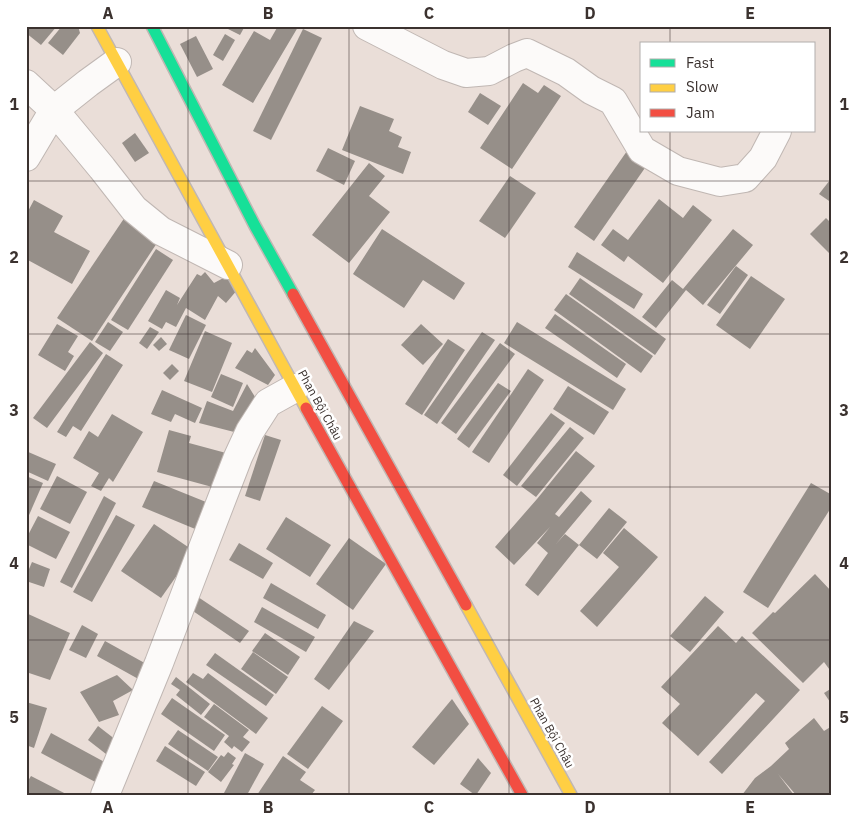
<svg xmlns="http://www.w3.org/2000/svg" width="858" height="821" viewBox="0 0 858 821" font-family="'IBM Plex Sans',sans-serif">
<rect width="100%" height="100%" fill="#eaded8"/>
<g fill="#968f89">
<polygon points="26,26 57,26 41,45 26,33"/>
<polygon points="62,26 78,26 80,33 63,55 48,43"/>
<polygon points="227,26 245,26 240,35 226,28"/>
<polygon points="278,26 298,27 253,103 222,85 254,31 270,40"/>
<polygon points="303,29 322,38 271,140 253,131"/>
<polygon points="225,34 235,40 223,61 213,55"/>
<polygon points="196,36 213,69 197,77 180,44"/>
<polygon points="523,83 538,93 544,85 561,96 512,169 480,148"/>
<polygon points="480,93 501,106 488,125 468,112"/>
<polygon points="360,106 394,119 389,131 402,137 398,147 411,152 403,174 342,150"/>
<polygon points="135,133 149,153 135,162 122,143"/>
<polygon points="328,148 355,161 344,185 316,171"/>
<polygon points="627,151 647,165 594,241 574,227"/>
<polygon points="369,163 385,176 369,196 390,212 349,263 312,235"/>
<polygon points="510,176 536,193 505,238 479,221"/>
<polygon points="830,180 832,182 832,203 819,194"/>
<polygon points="659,199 683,218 693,205 712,220 663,283 628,256 624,262 601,245 613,229 628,240"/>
<polygon points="34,200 63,216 54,232 90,251 72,284 26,259 26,215"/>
<polygon points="125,217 159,240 92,341 57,318"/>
<polygon points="826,218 832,224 832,250 829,253 810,234"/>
<polygon points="382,229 465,283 454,300 423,280 404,308 353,274"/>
<polygon points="733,229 753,245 703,305 686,290 656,328 642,317 672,280 683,289"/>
<polygon points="156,249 173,260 128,330 111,320"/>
<polygon points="577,252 643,294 634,309 568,267"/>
<polygon points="736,266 748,275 720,314 707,305"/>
<polygon points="205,272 214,283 229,275 238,289 226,303 218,296 205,320 186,308 176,327 166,322 162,329 148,321 166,290 180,298 177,305 197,274 201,276"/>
<polygon points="751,276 785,299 750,349 716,325"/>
<polygon points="580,278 666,339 655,355 569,294"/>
<polygon points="566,294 653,356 641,373 554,310"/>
<polygon points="555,314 626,364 617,378 545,328"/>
<polygon points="186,315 206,325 189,359 169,350"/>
<polygon points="108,322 123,332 110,351 95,342"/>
<polygon points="517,322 626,389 613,410 504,343"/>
<polygon points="57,324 78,336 68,352 74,356 65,371 38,355"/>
<polygon points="421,324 443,344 423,365 401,345"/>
<polygon points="150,327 159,332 147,349 139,343"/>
<polygon points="205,331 232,343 212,392 184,381"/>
<polygon points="482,332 495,340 437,424 424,415"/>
<polygon points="161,337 167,344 159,351 153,345"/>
<polygon points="448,339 465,350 422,415 405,404"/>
<polygon points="90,342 103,353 47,428 33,418"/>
<polygon points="500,343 515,354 456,434 441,423"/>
<polygon points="255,348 275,375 268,385 235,368 247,350 252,353"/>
<polygon points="106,354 123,365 81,431 73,426 66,437 57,432"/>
<polygon points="172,364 179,371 170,380 163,373"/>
<polygon points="528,369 544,380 489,463 472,452"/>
<polygon points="221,374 243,383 233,407 211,397"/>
<polygon points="498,383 511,391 469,448 457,439"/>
<polygon points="247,384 257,400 242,434 199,423 207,401 233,411"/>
<polygon points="568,386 609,412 594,435 553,409"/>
<polygon points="162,390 202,408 195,423 175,414 171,422 151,414"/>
<polygon points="551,413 565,423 517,486 503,475"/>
<polygon points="112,414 143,432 113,482 109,478 101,491 91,486 99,473 73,458 89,431 98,437"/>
<polygon points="570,427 584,438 536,497 521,486"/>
<polygon points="169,430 191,436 189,443 226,453 216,488 157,472"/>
<polygon points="265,435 281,440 260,501 245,496"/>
<polygon points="26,451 56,464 48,481 26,471"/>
<polygon points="576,451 595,466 555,514 559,517 581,491 592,501 556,544 565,534 579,545 538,596 525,585 548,553 537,543 550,527 514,565 495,547 537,499"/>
<polygon points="26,476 43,483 26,522"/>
<polygon points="57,476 87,492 70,524 40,509"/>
<polygon points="154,481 211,504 200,531 142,507"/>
<polygon points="811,483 832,495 832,506 768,608 743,592"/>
<polygon points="104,496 116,503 72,588 60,582"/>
<polygon points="609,508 627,522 597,559 579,545"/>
<polygon points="116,515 135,525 92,602 73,592"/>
<polygon points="38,516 70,532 56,559 26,544 26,539"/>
<polygon points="286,517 331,545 310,577 266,549"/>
<polygon points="154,524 194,551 161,598 121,571"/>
<polygon points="624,528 658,557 597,627 580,611 619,567 603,553"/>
<polygon points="349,538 386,564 353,610 316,584"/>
<polygon points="239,543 273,563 263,579 229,560"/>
<polygon points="32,562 50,569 44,587 26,581 26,576"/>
<polygon points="815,574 832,592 832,673 824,662 803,683 752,633 773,612 775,613"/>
<polygon points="271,583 326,615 318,629 263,598"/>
<polygon points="705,596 724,612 690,652 670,636"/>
<polygon points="198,597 249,631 240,643 190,609"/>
<polygon points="262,607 315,637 306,652 254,622"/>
<polygon points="26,613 70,633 50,680 26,672"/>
<polygon points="354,621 374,631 329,690 314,679"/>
<polygon points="82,625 98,634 86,658 69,650"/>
<polygon points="718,626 736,643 742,636 800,690 722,774 709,762 765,701 756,693 698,756 662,723 680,704 661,687"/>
<polygon points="265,633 300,657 288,675 252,651"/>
<polygon points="105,641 150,666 142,681 97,656"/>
<polygon points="253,652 288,677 276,694 241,669"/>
<polygon points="215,653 274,695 266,706 206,665"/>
<polygon points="193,673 203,679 208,673 268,718 256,734 186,682"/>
<polygon points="117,675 133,690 113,701 119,715 99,722 80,692"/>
<polygon points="176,677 210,704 201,715 176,695 180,690 171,684"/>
<polygon points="832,688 832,705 824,693"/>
<polygon points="172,698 225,735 214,751 161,714"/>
<polygon points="452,699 469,724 434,765 412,747"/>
<polygon points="26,702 47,708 34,748 26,745"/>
<polygon points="214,704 249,730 243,737 250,742 242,752 234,746 232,749 224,742 229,736 204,717"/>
<polygon points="322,706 343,721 308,769 287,754"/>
<polygon points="814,718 824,731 832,726 832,795 796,795 778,774 794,795 742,795 755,778 771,766 789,749 785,743"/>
<polygon points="98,726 116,740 106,754 88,740"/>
<polygon points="178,730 218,757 208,771 168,744"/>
<polygon points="51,733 110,765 99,784 41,753"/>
<polygon points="165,746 205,772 196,786 156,761"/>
<polygon points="228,752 236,758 232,764 234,765 221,782 208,772 221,755 224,757"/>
<polygon points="245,753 264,764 247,795 226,795 224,793"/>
<polygon points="283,756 306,772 300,780 315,790 311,795 257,795"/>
<polygon points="478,758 491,773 476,795 475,795 460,784"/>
<polygon points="31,776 68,795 26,795 26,784"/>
</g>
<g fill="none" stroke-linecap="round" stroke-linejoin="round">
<g stroke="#c0b7b3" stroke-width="30">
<g id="street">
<polyline points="367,26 443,65 466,73 489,71 514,58 527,53 566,72 591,90 613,101 642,150 678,171 720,182 745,178 763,158 777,131"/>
<polyline points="26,84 54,110 102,168 134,209 161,231 228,265"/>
<polyline points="26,157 54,110 88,83 117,62"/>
<polyline points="105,795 159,663 199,558 238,457 250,431 268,403 295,388"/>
</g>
</g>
<g stroke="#c0b7b3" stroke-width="14">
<polyline id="fast" points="152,26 255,226 293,294"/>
</g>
<g stroke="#c0b7b3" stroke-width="14">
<g id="slow">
<polyline points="97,26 306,408"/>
<polyline points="466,605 571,795"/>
</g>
</g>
<g stroke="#c0b7b3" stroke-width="14">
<g id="jam">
<polyline points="293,294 466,605"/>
<polyline points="306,408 522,795"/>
</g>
</g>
<use href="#street" stroke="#fcfaf9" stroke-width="28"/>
<use href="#fast" stroke="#16e098" stroke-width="11"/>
<use href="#slow" stroke="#ffcf43" stroke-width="11"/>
<use href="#jam" stroke="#f24e42" stroke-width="11"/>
</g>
<path fill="none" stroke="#3b322f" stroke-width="1" stroke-opacity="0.55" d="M188 26V795M349 26V795M509 26V795M670 26V44M670 131V795M26 181H832M26 334H832M26 487H832M26 640H832"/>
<g text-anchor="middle" stroke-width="5" stroke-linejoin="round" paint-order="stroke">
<g font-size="12" fill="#3b322f" stroke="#fff">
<text transform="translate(320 405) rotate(61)" y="4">Phan Bội Châu</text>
<text transform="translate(552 733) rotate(61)" y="4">Phan Bội Châu</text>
</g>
</g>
<rect width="858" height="821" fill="none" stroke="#ffffff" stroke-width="55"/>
<rect x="640" y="42" width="175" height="90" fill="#ffffff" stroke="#b1adac"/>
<rect x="650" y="59" width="25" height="8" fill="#16e098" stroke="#b1adac"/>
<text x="686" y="68" font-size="15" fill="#3b322f">Fast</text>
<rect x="650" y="84" width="25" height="8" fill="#ffcf43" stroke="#b1adac"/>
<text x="686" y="92" font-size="15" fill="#3b322f">Slow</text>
<rect x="650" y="109" width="25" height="8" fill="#f24e42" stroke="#b1adac"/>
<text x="686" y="118" font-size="15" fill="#3b322f">Jam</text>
<rect x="28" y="28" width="802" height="766" fill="none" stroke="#3b322f" stroke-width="2"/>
<g font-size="16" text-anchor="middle" font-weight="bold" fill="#3b322f">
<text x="108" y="19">A</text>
<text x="268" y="19">B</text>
<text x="429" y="19">C</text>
<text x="590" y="19">D</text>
<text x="750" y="19">E</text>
<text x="14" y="110">1</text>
<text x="844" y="110">1</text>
<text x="14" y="263">2</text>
<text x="844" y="263">2</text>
<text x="14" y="416">3</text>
<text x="844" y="416">3</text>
<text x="14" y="569">4</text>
<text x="844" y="569">4</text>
<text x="14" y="723">5</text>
<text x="844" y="723">5</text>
<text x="108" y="813">A</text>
<text x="268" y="813">B</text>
<text x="429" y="813">C</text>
<text x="590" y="813">D</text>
<text x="750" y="813">E</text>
</g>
</svg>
